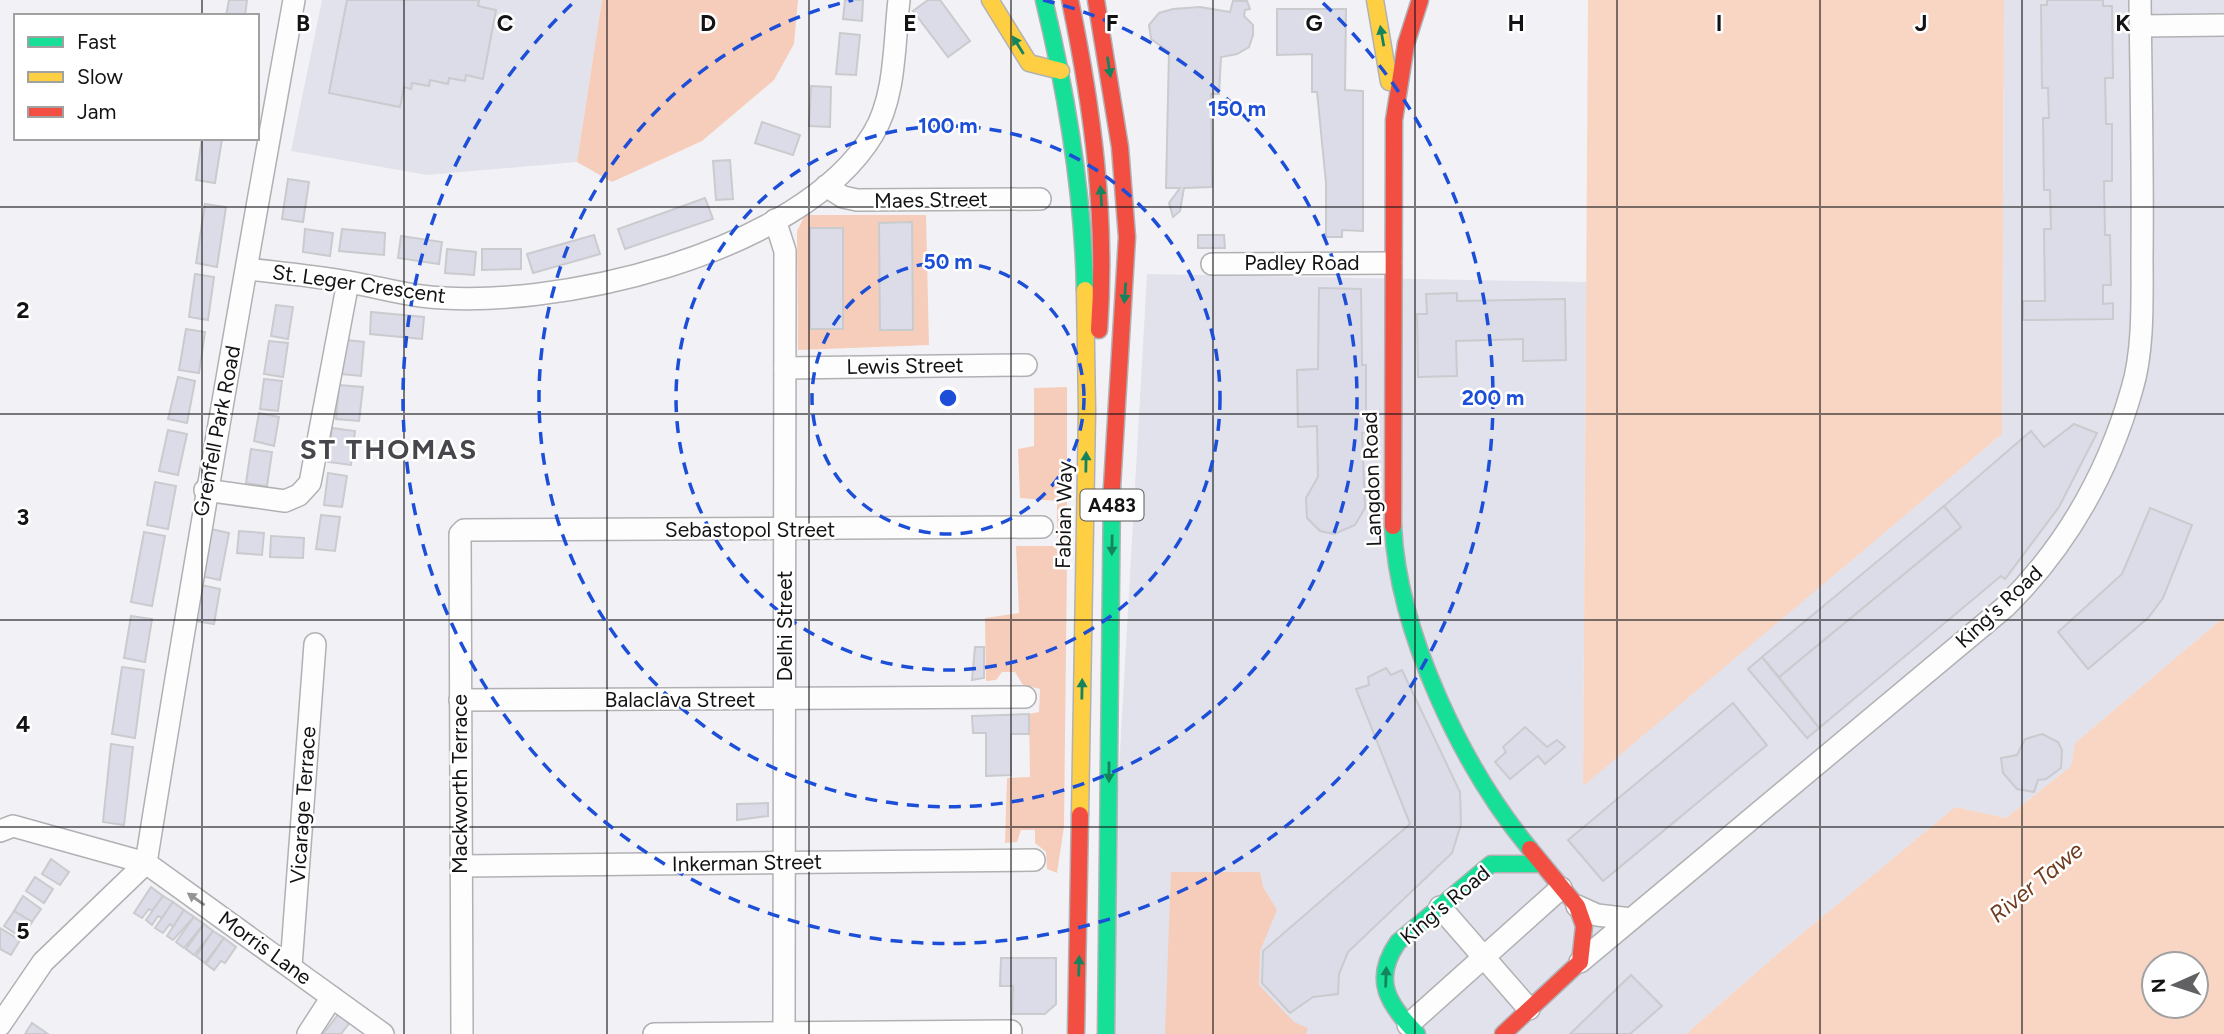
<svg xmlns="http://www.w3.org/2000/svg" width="2224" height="1034" viewBox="0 0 2224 1034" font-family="Figtree,sans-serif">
<rect width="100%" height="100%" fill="#f2f2f6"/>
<g fill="#e1e2eb">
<polygon points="322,0 602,0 577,162 427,175 291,151"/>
<polygon points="2004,0 2224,0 2224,617 2075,743 2071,766 2006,818 1955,807 1781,951 1686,1034 1104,1034 1147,274 1586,282 1583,785 2002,434"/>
</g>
<g fill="#f5cdba">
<polygon points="602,0 798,0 794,44 774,80 702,141 612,182 577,162"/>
<polygon points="805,215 926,215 929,345 798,350 797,231"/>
<polygon points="1067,387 1067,550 1057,539 1057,501 1020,498 1018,449 1034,446 1034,388"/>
<polygon points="1016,546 1054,546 1067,564 1064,827 1057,873 1047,869 1046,852 1035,843 1035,830 1021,830 1017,842 1005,843 1007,778 1030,777 1029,714 1039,712 1040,689 1023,685 1015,672 1002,672 996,680 986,681 985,618 1019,613"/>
<polygon points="1171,872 1260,872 1263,887 1277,910 1260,951 1259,985 1294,1022 1308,1028 1306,1034 1165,1034"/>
</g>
<g fill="#f9d5c4" fill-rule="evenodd">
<polygon points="1588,0 2004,0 2002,434 1583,786"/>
<path d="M2224 617V1034H1686L1781 951 1955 807 2006 818 2071 766 2075 743ZM2196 964V1006H2154V964Z"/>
</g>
<g fill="#dcdce8" stroke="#cacbce" stroke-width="2">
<polygon points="229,0 247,0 245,16 226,16"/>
<polygon points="347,0 476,0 479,1 478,6 496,10 483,79 466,75 465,81 449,78 448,84 430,80 429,86 412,83 411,89 404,87 400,107 329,93"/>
<polygon points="845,0 863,0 862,21 843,19"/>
<polygon points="928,0 940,0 970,41 948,57 913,11"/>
<polygon points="2047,0 2103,0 2103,6 2112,6 2113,78 2105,78 2106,124 2112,124 2112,181 2104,181 2105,235 2110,235 2111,285 2103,285 2103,304 2113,303 2113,319 2023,320 2023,301 2045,301 2044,229 2051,229 2050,190 2044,190 2043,118 2049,118 2048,88 2042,88 2041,5 2047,5"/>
<polygon points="1233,1 1247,1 1250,9 1245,10 1244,16 1253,25 1253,35 1249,47 1237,54 1221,57 1219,94 1211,94 1212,187 1184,188 1180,211 1173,217 1169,203 1180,188 1166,188 1169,52 1151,39 1149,25 1159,13 1173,9 1200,7 1230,12"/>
<polygon points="1277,9 1346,9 1345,90 1363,91 1363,231 1342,230 1342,237 1326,237 1326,183 1317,92 1312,92 1312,54 1277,55"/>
<polygon points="840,33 860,35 856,75 836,74"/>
<polygon points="811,86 831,87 830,127 809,126"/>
<polygon points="762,122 800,135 793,155 755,143"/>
<polygon points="202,138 222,139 215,183 196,180"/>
<polygon points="730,160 733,199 716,200 713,161"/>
<polygon points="288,179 309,182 303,222 282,219"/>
<polygon points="705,198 713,219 625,249 618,229"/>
<polygon points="205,204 226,207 217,267 196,263"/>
<polygon points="912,222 913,330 880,330 879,223"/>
<rect x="810" y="228" width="33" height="101"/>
<polygon points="305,229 333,233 330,256 303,252"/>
<polygon points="342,229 385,233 384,255 339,251"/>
<polygon points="594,235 600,254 533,273 527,254"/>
<polygon points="1198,235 1224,235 1225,248 1198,248"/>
<polygon points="401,236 442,242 439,264 398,258"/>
<polygon points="447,249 476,252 474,275 445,273"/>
<polygon points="482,249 521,249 521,269 482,270"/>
<polygon points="195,274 214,277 208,320 189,317"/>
<polygon points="1319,288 1361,289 1362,365 1366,365 1366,432 1362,433 1365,508 1355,525 1334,534 1320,531 1307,518 1306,498 1318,477 1317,426 1298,427 1297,370 1318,369"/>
<polygon points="1457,293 1457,301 1565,299 1566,360 1523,361 1523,339 1456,341 1457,376 1418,377 1417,314 1427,314 1426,294"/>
<polygon points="276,305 293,307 288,339 271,336"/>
<polygon points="371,312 424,317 422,339 370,334"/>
<polygon points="186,329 205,332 199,373 179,370"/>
<polygon points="346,340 364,342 361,376 342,374"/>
<polygon points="269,341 288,343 283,377 264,374"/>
<polygon points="178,377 195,381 187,423 168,419"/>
<polygon points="264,379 282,381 278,411 260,409"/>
<polygon points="339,385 363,387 359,421 336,419"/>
<polygon points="259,413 279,417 274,446 254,441"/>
<polygon points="2074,424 2097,433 2059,507 2005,579 2001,576 1819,728 1779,677 1961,527 1944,506 2031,431 2044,447"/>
<polygon points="332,428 355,431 351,465 328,462"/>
<polygon points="168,430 187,434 178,475 159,471"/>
<polygon points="251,449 272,452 267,486 246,483"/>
<polygon points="328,473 347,476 342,507 324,505"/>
<polygon points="155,482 176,486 168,529 147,525"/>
<polygon points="1944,506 1961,527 1779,677 1762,657"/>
<polygon points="2150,508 2192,525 2163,598 2148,618 2088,669 2058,632 2122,574"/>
<polygon points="321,515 340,517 335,551 316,549"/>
<polygon points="211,529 229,533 220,580 201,576"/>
<polygon points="239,531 264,533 262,555 237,553"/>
<polygon points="144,532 165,536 152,606 131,602"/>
<polygon points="271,536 304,538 303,558 270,557"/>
<polygon points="201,585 220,589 214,624 195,621"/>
<polygon points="131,616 152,619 145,662 124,658"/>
<polygon points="975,647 984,647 984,678 972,680"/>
<polygon points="1762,657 1819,728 1807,738 1748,669"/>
<polygon points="122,667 144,670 135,738 112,734"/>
<polygon points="1386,668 1391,675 1402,670 1460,792 1461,824 1452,853 1348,952 1339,974 1338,994 1313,997 1290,1013 1262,983 1263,951 1410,824 1356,689 1369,685 1368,677"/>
<polygon points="1733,703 1767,745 1603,881 1568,840"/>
<polygon points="1029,714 1029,734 1011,734 1011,775 986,776 986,733 973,733 972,716"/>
<polygon points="1525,727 1547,747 1557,740 1565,747 1545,764 1538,756 1510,779 1495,762 1506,752 1503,747"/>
<polygon points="2042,734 2058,742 2062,750 2061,768 2046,779 2038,780 2034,792 2017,789 2003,773 2001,758 2017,755 2025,739"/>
<polygon points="111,744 133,747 124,825 103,822"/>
<polygon points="768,803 768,816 737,820 737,804"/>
<polygon points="51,859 69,872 60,885 42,874"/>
<polygon points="35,877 53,889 44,903 26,891"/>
<polygon points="151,887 163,896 152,911 149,909 142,918 134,913"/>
<polygon points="23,896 41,909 32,922 14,911"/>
<polygon points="163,896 173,902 162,918 158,916 152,925 146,920"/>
<polygon points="173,902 184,910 173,927 170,924 163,933 155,928"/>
<polygon points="184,910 194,917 173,940 167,936"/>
<polygon points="14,911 32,922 22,938 4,926"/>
<polygon points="194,917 204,924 184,948 176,942"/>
<polygon points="204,924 213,931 194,955 186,949"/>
<polygon points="0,928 20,940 11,955 0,949"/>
<polygon points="213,931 224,938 205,963 196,956"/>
<polygon points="224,938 236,947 225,963 221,961 214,970 206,964"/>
<polygon points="1001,958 1056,958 1056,1004 1045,1014 1012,1014 1013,986 1000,986"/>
<polygon points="1631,975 1662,1006 1630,1034 1570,1034"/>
<polygon points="340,1012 351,1021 341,1034 323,1034"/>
<polygon points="32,1023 48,1034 25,1034"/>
</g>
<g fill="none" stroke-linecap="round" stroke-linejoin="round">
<g stroke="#b1b1b4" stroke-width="24">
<g id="street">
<polyline points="2140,26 2224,25"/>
<polyline points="826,186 843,197 857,200 1040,199"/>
<polyline points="775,220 785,251 784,1034"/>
<polyline points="1212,264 1391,263"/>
<path d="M248 269C282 273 315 276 348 282 373 286 397 293 421 296 551 312 801 254 873 134 896 97 894 42 899 0"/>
<polyline points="785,368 1026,365"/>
<polyline points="205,490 285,501 299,495 310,483 348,282"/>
<polyline points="460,700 1025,697"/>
<polyline points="0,831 13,826 146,863 383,1034"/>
<path d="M146 863C192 575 242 288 294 0"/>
<polyline points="461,866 1034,860"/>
<polyline points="1577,906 1597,915 1631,919"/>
<polyline points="1440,907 1529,1009"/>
<path d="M1580 962 2005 607C2067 546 2108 473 2132 389 2144 350 2142 297 2142 256 2143 171 2141 85 2140 0"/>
<polyline points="291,966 315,644"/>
<polyline points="0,1025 43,962 146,863"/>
<polyline points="1408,1025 1561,888"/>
<polyline points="308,1034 332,997"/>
<polyline points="462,1034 460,534 464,530 1042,527"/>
<polyline points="654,1034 1011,1031"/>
</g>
</g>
<g stroke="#b1b1b4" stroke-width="19">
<g id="fast">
<path d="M1044 0C1067 95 1083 192 1085 290"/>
<path d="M1393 526C1398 633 1463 768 1530 849"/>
<polyline points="1106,1034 1112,487"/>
<path d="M1417 1034C1389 1004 1371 981 1398 942L1491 864H1540"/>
</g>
</g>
<g stroke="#b1b1b4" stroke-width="19">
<g id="slow">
<polyline points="990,0 1029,63 1061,71"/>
<polyline points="1375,0 1389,82"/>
<polyline points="1080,815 1087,410 1085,290"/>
</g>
</g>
<g stroke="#b1b1b4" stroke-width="19">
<g id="jam">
<path d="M1070 0C1093 110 1107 218 1099 330"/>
<polyline points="1096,0 1120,147 1127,237 1112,487"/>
<polyline points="1393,526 1394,120 1406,44 1420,0"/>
<polyline points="1076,1034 1080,815"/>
<polyline points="1503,1034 1580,962 1584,926 1577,906 1530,849"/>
</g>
</g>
<use href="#street" stroke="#fdfdfe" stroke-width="21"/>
<use href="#fast" stroke="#16e098" stroke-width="16"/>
<use href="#slow" stroke="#ffcf43" stroke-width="16"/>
<use href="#jam" stroke="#f24e42" stroke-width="16"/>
</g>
<defs><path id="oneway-solid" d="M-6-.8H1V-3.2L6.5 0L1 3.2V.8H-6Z" transform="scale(1.75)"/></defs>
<g fill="#15845d">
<use href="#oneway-solid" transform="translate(1382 36) rotate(-100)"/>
<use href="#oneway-solid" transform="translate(1018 45) rotate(-122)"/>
<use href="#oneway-solid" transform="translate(1109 67) rotate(81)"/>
<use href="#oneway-solid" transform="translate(1101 196) rotate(-94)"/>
<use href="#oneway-solid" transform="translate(1125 293) rotate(94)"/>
<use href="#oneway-solid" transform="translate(1086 462) rotate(-89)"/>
<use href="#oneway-solid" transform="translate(1112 545) rotate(91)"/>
<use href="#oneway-solid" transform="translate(1082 689) rotate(-89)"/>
<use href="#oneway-solid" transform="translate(1109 772) rotate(90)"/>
<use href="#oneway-solid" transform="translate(1079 966) rotate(-88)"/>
<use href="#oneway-solid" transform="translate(1386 977) rotate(-88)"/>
</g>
<use fill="#949495" href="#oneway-solid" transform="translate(196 899) rotate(-145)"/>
<path fill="none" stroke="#131315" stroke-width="2" stroke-opacity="0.55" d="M202 0V16M404 0V1034M607 0V1034M809 0V1034M1011 0V1034M1213 0V1034M1415 0V1034M1617 0V1034M1820 0V1034M2022 0V1034M202 138V1034M0 207H2224M0 414H2224M0 620H2224M0 827H2224"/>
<g fill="none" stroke="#1d4ed8" stroke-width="3.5" stroke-dasharray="12 9">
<circle cx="948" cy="398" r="136"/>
<circle cx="948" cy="398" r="272"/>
<path d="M1043 0A409 409 0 1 1 853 0"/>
<path d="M1323 3A545 545 0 1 1 573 3"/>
</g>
<g text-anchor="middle" stroke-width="5" stroke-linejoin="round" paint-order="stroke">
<rect fill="#fff" stroke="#5a5a5b" stroke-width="2" x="1080.5" y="489.5" width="63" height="31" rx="5"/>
<g font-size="19" font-weight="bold" fill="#131315">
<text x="1112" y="512">A483</text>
</g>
<g font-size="21" fill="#131315" stroke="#fff">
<text transform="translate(931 200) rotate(-1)" y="7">Maes Street</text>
<text x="1302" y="270">Padley Road</text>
<text transform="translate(359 284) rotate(8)" y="7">St. Leger Crescent</text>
<text transform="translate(905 366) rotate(-1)" y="7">Lewis Street</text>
<text transform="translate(217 431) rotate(-79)" y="7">Grenfell Park Road</text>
<text transform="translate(1372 479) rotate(-92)" y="7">Langdon Road</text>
<text transform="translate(1064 515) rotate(-89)" y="7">Fabian Way</text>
<text x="750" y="537">Sebastopol Street</text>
<text transform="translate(1999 607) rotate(-43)" y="7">King's Road</text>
<text transform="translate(785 626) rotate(-90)" y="7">Delhi Street</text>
<text x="680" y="707">Balaclava Street</text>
<text transform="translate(460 784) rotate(-90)" y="7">Mackworth Terrace</text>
<text transform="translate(303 805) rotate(-86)" y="7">Vicarage Terrace</text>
<text transform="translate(747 863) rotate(-1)" y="7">Inkerman Street</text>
<text transform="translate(1445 905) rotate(-40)" y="7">King's Road</text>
<text transform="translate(265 948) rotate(36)" y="7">Morris Lane</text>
</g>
<g font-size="23" font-style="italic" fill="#713c1d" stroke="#fff">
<text transform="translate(2036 882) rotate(-39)" y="8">River Tawe</text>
</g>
<g font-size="28" font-weight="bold" letter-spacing="2" fill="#46464c" stroke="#fff">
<text x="389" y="459">ST THOMAS</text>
</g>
</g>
<g font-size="23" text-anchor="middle" font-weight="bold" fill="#131315" stroke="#fff" stroke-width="5" stroke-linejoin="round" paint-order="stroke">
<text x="303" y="31">B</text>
<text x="505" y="31">C</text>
<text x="708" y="31">D</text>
<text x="910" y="31">E</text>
<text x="1112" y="31">F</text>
<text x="1314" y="31">G</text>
<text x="1516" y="31">H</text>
<text x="1719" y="31">I</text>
<text x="1921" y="31">J</text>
<text x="2123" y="31">K</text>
<text x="23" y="318">2</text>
<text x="23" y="525">3</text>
<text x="23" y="732">4</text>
<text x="23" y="939">5</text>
</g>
<circle cx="948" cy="398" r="10" fill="#1d4ed8" stroke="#fff" stroke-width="3.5"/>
<g font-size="21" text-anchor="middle" font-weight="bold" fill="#1d4ed8" stroke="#fff" stroke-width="5" stroke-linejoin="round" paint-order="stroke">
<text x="1237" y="116">150 m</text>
<text x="948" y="133">100 m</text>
<text x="948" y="269">50 m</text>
<text x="1493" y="405">200 m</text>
</g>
<rect x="14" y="14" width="245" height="126" fill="#ffffff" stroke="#a1a1a1" stroke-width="2"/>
<rect x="28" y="37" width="35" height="10" fill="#16e098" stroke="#a1a1a1" stroke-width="2"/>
<text x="77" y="49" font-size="21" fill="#131315">Fast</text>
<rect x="28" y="72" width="35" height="10" fill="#ffcf43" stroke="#a1a1a1" stroke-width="2"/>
<text x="77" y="84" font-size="21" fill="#131315">Slow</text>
<rect x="28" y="107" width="35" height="10" fill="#f24e42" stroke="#a1a1a1" stroke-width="2"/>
<text x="77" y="119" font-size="21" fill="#131315">Jam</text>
<g transform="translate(2175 985) rotate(267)"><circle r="33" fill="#ffffff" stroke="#a1a1a1" stroke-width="2"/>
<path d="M0-5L12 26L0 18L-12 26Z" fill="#616164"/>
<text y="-10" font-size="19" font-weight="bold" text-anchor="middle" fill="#131315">N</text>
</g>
</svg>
